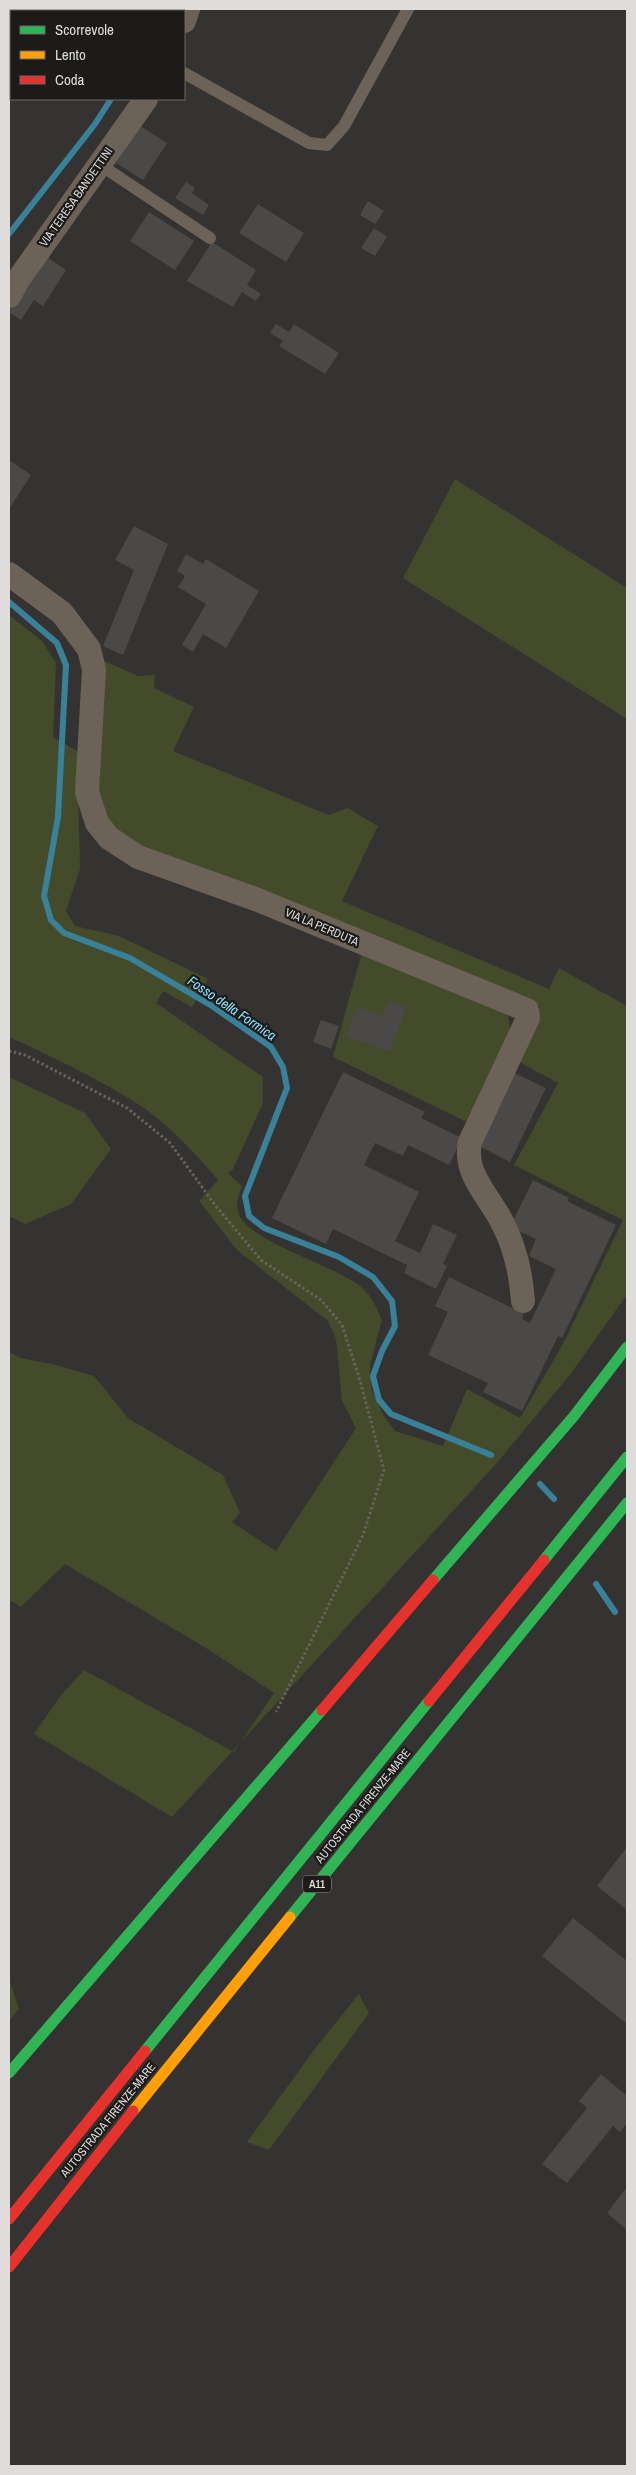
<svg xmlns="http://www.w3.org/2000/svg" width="636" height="2475" viewBox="0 0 636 2475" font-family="'Archivo Narrow',sans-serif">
<rect width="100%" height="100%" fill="#343331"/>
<g fill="#444b2a">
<polygon points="455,479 627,588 627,719 403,578"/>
<path d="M9 615 42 641 56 663 53 737 77 751 80 869 66 911 75 926 119 936 208 979 192 1007 163 991 156 1003 263 1077V1103L233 1169 228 1173 242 1186C240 1192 237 1199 237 1205 236 1243 344 1264 367 1293 374 1300 378 1312 382 1320L370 1365 372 1391 384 1416 395 1431 443 1446 467 1389 520 1418 564 1342 623 1220 514 1165 558 1083 514 1059 540 1007 129 843 100 813 94 775 102 660 138 676 155 675 154 688 194 707 173 751 329 815 348 808 378 826 342 901 549 989 559 968 627 1006 626 1296 569 1376 496 1464 172 1817 34 1734 61 1695 84 1670 234 1752 274 1693 206 1648 65 1564 21 1607 9 1600V1352L20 1358 52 1364 94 1376 128 1418 223 1475 240 1513 232 1522 276 1551 356 1428 342 1401 336 1339 328 1321 237 1250 199 1201 218 1180C198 1156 164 1120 138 1104 97 1078 53 1057 9 1037Z"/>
<polygon points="362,952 508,1014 510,1032 469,1123 333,1057"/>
<polygon points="9,1077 85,1113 111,1149 71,1204 25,1224 9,1216"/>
<polygon points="9,1978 19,2009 9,2021"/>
<polygon points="359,1994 369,2013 269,2150 247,2142 317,2046"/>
</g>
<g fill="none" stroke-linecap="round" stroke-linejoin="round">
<g stroke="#398198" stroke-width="6">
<polyline points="158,11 159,9"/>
<polyline points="9,234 95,124 111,99"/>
<polyline points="9,602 57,643 66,665 58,817 44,896 51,920 64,933 130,958 212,1006 271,1047 283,1067 287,1088 245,1196 249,1216 264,1228 339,1257 373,1277 392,1301 395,1326 382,1351 373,1376 379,1400 391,1414 491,1455"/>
<polyline points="540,1484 554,1499"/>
<polyline points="596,1584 615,1612"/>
</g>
</g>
<g fill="#4b4948">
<polygon points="140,126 167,143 143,180 116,163"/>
<polygon points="186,182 195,188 192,193 209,205 203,215 175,198"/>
<polygon points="368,201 384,211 375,224 360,215"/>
<polygon points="258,204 304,233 286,262 239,233"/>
<polygon points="149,212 194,241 175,270 130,241"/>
<polygon points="374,228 387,237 375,256 361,248"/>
<polygon points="212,242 256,270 247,285 261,294 256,301 242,292 233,307 187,281"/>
<polygon points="44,255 66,270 43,306 34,300 21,320 9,312 9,308"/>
<polygon points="276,324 289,332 294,324 339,353 325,374 279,346 283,341 270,333"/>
<polygon points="9,460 31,475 9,509"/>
<polygon points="134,526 168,544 123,655 103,646 134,570 115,560"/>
<polygon points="186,554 203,564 206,559 259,591 226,648 203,634 193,652 182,645 206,604 178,587 185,576 177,571"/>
<polygon points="389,1001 406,1007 390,1051 346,1036 357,1007 383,1016"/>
<polygon points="321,1020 339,1026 331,1049 313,1042"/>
<polygon points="343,1072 425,1112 421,1118 462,1138 449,1165 408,1145 403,1156 375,1143 364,1165 419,1192 395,1241 420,1253 433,1224 457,1235 443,1264 447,1266 436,1289 404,1273 407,1265 333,1229 326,1244 272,1218"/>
<polygon points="514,1073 546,1088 510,1162 479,1146"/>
<polygon points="533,1180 569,1198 567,1201 616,1225 562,1338 558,1336 522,1411 483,1392 488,1383 428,1355 448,1312 435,1306 449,1277 524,1314 522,1319 530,1323 556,1269 529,1256 536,1239 510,1227"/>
<polygon points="627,1847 627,1910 597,1886"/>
<polygon points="573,1918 627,1961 627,2024 542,1956"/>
<polygon points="601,2074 627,2096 627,2123 620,2132 613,2126 567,2183 542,2164 587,2108 579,2101"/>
<polygon points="627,2187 627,2230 607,2213"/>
</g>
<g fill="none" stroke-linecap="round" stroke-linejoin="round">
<polyline stroke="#68625c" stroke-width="3" stroke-dasharray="2.5 2.5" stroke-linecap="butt" points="9,1051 25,1055 127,1108 170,1143 215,1205 261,1260 321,1300 342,1325 359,1377 384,1470 363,1535 276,1712"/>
<g stroke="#6c6257" stroke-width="12">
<polyline points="184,73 309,143 327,145 344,126 408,9"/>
<polyline points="99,164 210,238"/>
</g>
<g stroke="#6c6257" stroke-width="24">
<polyline points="184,21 188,9"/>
<polyline points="9,296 18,280 146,99"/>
<path d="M9 574 62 613 89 649 94 670 87 792 97 823 109 838 138 857 258 900 527 1010 528 1018 470 1142C463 1176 491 1197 504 1226 516 1250 521 1274 523 1301"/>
</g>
<g stroke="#30b455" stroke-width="11">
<polyline points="544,1560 627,1457"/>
<polyline points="433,1580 574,1416 627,1347"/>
<polyline points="290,1917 627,1503"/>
<polyline points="145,2051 429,1701"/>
<polyline points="9,2073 322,1710"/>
</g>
<polyline stroke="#ff9f0a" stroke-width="11" points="133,2111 290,1917"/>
<g stroke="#e5322d" stroke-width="11">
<polyline points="429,1701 544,1560"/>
<polyline points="322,1710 433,1580"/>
<polyline points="9,2219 145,2051"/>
<polyline points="9,2267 133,2111"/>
</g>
</g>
<g text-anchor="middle" stroke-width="4.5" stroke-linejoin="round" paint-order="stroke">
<rect fill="#1c1b1a" stroke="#a4a3a1" stroke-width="1" x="303" y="1875.5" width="28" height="17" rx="4"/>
<g font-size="11" font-weight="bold" fill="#dedddb">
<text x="317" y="1888">A11</text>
</g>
<g font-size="12" fill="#dedddb" stroke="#1c1b1a">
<text transform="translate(76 197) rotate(-55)" y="4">VIA TERESA BANDETTINI</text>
<text transform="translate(322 927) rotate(23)" y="4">VIA LA PERDUTA</text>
<text transform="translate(363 1806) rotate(-51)" y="4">AUTOSTRADA FIRENZE-MARE</text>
<text transform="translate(108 2120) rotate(-51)" y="4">AUTOSTRADA FIRENZE-MARE</text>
</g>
<g font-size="14" font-style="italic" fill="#8adffd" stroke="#1c1b1a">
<text transform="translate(232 1008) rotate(34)" y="5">Fosso della Formica</text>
</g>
</g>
<rect width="636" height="2475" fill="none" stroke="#dedddb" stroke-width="20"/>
<rect x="10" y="10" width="175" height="90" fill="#1c1b1a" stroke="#6a6967"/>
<rect x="20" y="26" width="25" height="8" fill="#30b455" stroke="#6a6967"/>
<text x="55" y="35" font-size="15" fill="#dedddb">Scorrevole</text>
<rect x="20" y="51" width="25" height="8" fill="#ff9f0a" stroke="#6a6967"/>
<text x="55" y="60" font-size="15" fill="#dedddb">Lento</text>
<rect x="20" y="76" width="25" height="8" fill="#e5322d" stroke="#6a6967"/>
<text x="55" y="85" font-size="15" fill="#dedddb">Coda</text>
</svg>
